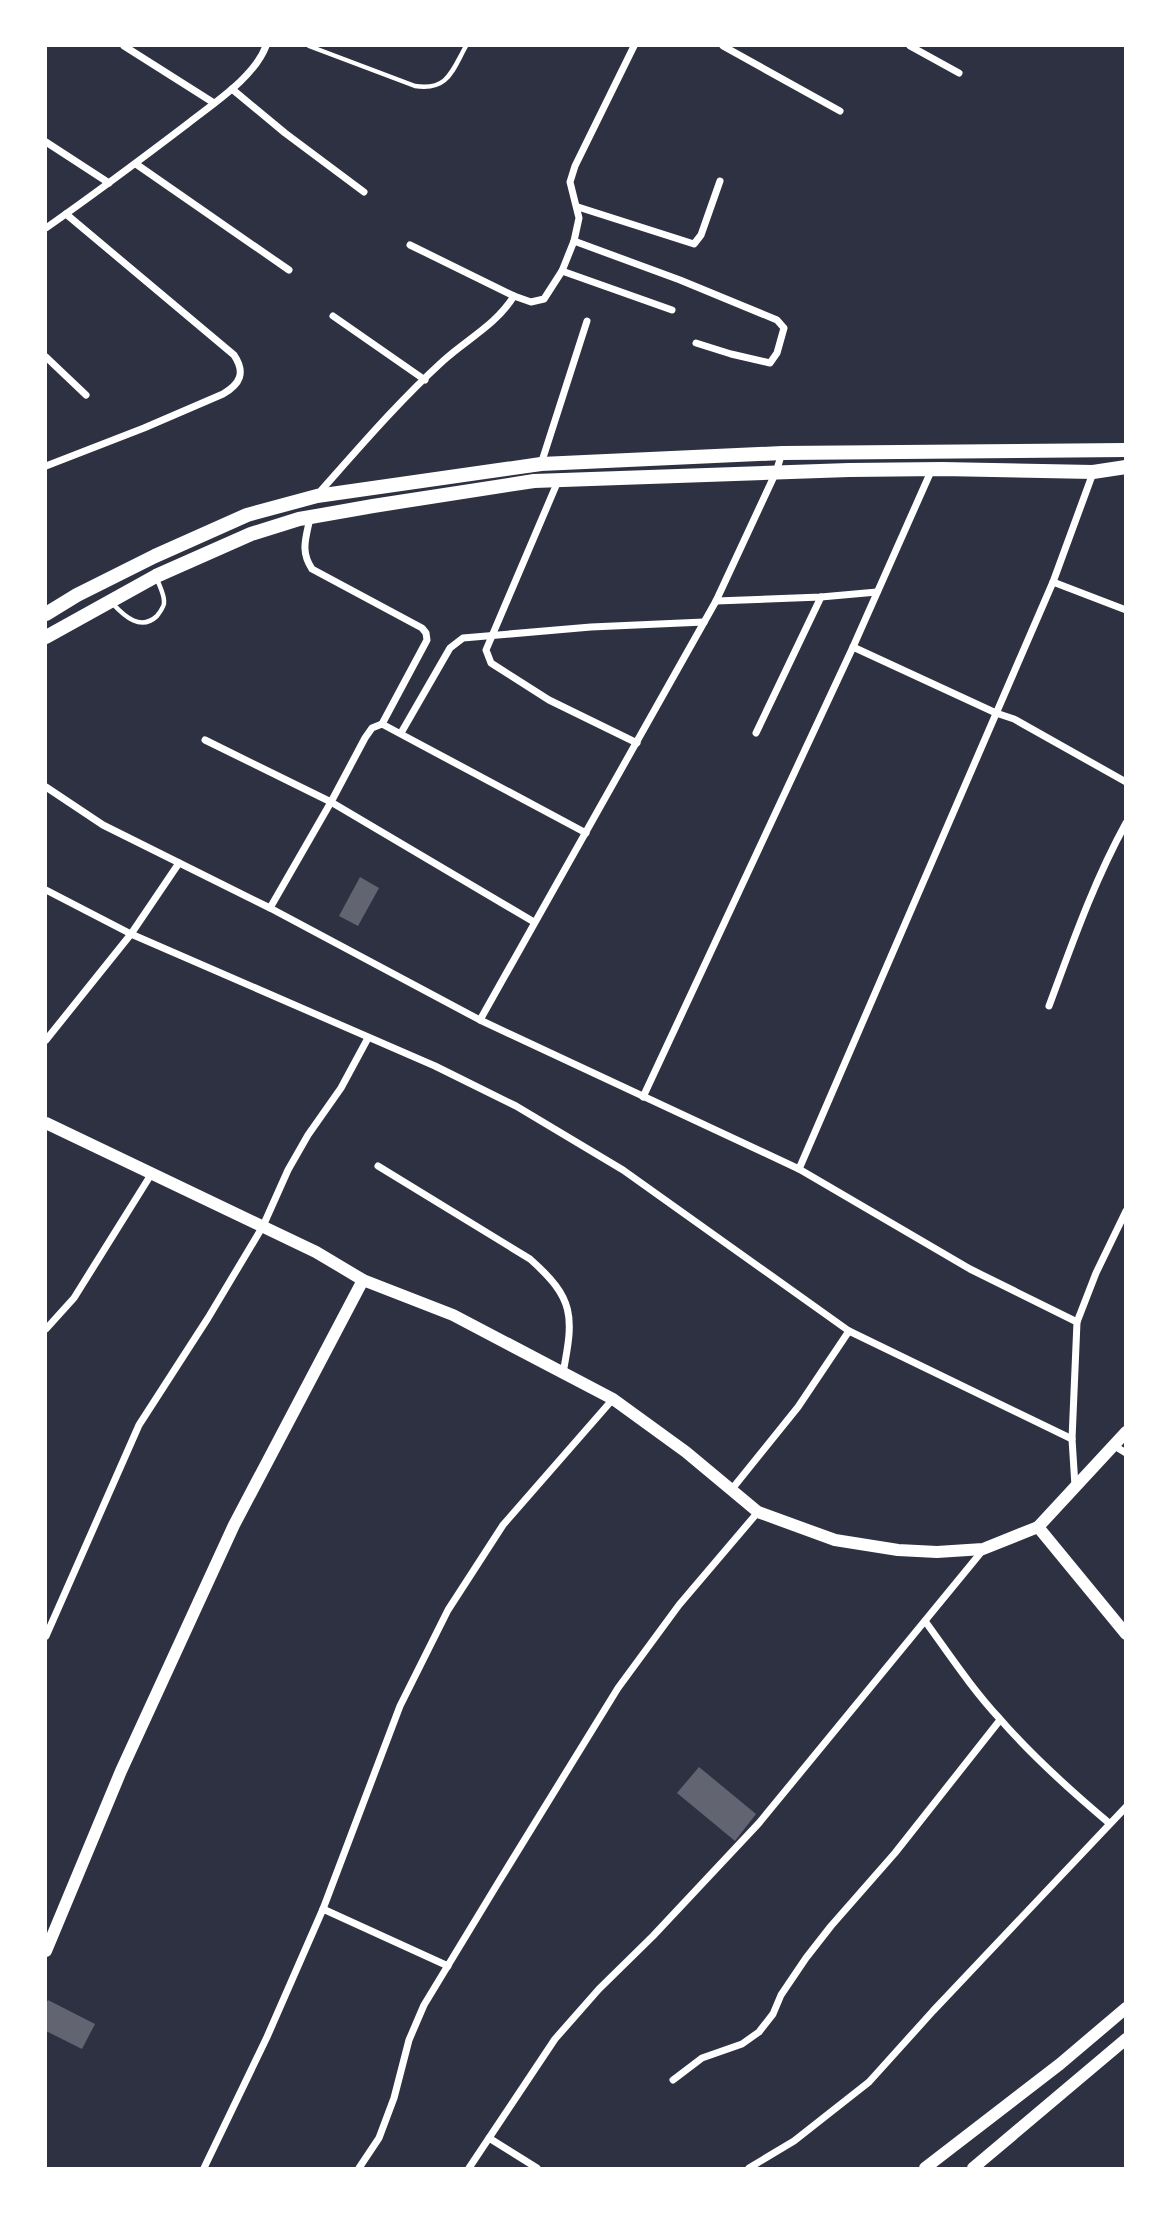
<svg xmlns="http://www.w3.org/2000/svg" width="1171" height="2214" viewBox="0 0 1171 2214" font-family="Barlow,sans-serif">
<rect width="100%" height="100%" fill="#2d3142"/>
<g fill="#626471">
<polygon points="360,877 379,888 358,926 339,916"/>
<polygon points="699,1767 756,1814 735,1841 677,1793"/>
<polygon points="48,2000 95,2024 82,2049 46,2031 46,2004"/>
</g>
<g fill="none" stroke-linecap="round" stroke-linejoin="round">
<g stroke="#fff" stroke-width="4.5">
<path d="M309 46 415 86C448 91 452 71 466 46"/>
<path d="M113 604C125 617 141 631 157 616 160 612 165 606 164 601 164 594 159 585 157 579"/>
</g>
<g stroke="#fff" stroke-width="7">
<polyline points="124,46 214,103"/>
<polyline points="723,46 840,111"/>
<polyline points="910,46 959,73"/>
<polyline points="232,89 285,133 364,192"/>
<polyline points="46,142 109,183"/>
<polyline points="136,164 289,270"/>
<polyline points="578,207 694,244 701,235 720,181"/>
<path d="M46 228C93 195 140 160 186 125 212 104 254 78 266 46"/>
<polyline points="574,241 680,280 777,320 784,328 777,353 770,363 731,354 696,343"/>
<polyline points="410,245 514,296 531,302 544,299 562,271 574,241 579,218 570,182 575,166 634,46"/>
<polyline points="562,271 672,310"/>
<polyline points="333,316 425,380"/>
<polyline points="46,357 86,395"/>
<polyline points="541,464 587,321"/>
<path d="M46 466 144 428 223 394C240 384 246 373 234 355L66 214"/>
<polyline points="558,481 486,650 491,663 549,700 637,743"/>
<path d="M318 494C358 449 398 402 443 361 467 339 496 325 514 296"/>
<path d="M310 518C306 538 300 551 312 569L422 628 426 633 427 640 382 724"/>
<polyline points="1053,582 1126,610"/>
<polyline points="716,601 821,597 877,592"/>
<polyline points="853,647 996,713 1014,719 1126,782"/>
<polyline points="401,733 450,648 463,638 591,627 704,622"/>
<polyline points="756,733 821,597"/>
<polyline points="205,740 331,802 534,922"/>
<polyline points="46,787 103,825 270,908 480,1020 799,1169 970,1269 1077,1322 1072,1439 1075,1486"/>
<polyline points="46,890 131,934 435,1066 516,1106 623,1170 849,1331 1072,1439"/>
<polyline points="270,908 331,802 365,738 372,728 382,724 586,833"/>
<path d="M1049 1006C1072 944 1094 881 1126 823"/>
<polyline points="480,1020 716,601 776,472 782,453"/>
<polyline points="46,1040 131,934 179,863"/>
<polyline points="643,1097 853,647 932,469"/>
<path d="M378 1166 530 1259C575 1299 574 1316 563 1373"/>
<polyline points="799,1169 1053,582 1093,473"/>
<polyline points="1077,1322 1096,1273 1126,1211"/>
<polyline points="46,1329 74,1298 152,1173"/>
<polyline points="1113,1445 1126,1453"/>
<polyline points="732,1489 798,1407 849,1331"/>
<path d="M925 1621C949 1654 972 1689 1000 1719 1033 1757 1071 1791 1109 1823"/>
<polyline points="46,1636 139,1425 208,1318 263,1226 288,1170 308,1135 341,1088 368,1038"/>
<polyline points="323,1909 448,1966"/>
<polyline points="673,2080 702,2058 742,2044 759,2032 773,2014 781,1995 806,1958 831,1926 895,1853 1000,1720"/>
<polyline points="489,2138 537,2168"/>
<polyline points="204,2168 267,2037 323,1909 400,1706 448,1610 503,1525 613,1399"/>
<polyline points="359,2168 379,2138 394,2098 409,2040 424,2005 498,1883 618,1688 679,1605 758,1512"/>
<polyline points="469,2168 555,2039 599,1989 653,1936 759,1823 983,1550"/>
<polyline points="749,2168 794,2141 869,2082 933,2011 1126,1807"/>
</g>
<g stroke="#fff" stroke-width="12">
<polyline points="46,1123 316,1252 363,1280 453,1315 613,1399 686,1452 758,1512 835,1540 898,1550 937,1552 983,1549 1038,1527 1126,1432"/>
<polyline points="1038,1527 1126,1634"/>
<polyline points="46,1951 121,1771 234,1525 363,1280"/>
<polyline points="925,2168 1060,2064 1126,2008"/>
<polyline points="973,2168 1126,2039"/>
</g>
<g stroke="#fff" stroke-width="14">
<polyline points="46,614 77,595 155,556 247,515 317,496 541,464 782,453 1126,450"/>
<polyline points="46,637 156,576 251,534 299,519 373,506 534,481 849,470 942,469 1093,472 1126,467"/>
</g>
</g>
<rect width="1171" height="2214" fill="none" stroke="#ffffff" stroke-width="94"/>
</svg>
